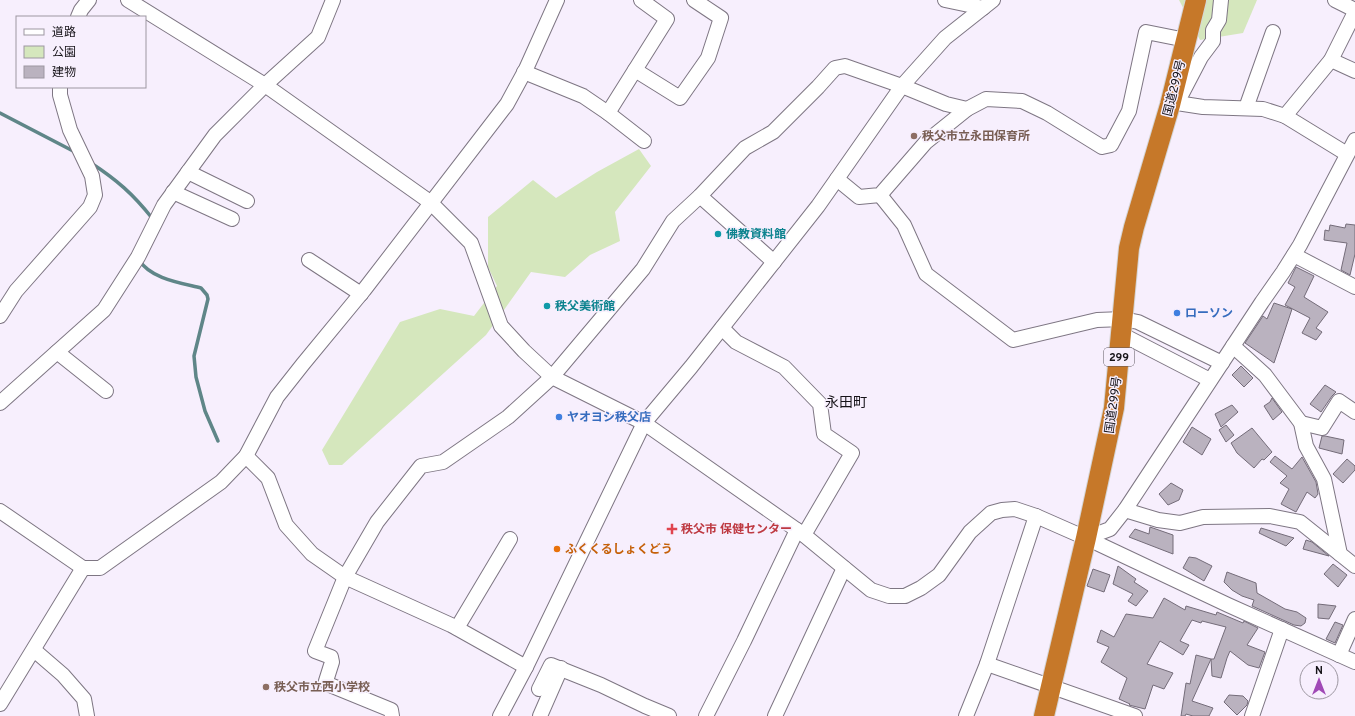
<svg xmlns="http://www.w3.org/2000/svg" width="1355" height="716" viewBox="0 0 1355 716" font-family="Overpass,'Noto Sans JP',sans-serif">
<rect width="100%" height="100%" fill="#f7effd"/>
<g fill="#d5e7bd">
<polygon points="1179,0 1257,0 1243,33 1200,40"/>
<polygon points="639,149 651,166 615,212 620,241 590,255 565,277 531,272 486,335 342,465 329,465 322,450 400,322 440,309 474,316 497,286 488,267 488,217 533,180 556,198 597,172"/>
</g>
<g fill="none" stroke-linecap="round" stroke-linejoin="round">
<g stroke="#5f8688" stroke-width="3.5">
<polyline points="0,113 75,152"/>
<path d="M91 163C117 180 133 194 152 218V219"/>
<path d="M139 260C151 279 181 283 201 288L207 295 208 299 194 356 196 377 205 411 218 441"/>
</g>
</g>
<g fill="#bab2bf" stroke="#746c79">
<polygon points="1346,224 1355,225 1355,254 1350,275 1341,270 1347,243 1324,240 1325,230 1329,231 1330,225 1345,228"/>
<polygon points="1296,267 1314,276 1304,297 1328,312 1316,328 1322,332 1316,340 1302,333 1310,318 1285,305 1295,287 1288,283"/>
<polygon points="1274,303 1292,309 1274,363 1245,343 1263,316 1267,319"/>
<polygon points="1241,366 1253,378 1244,387 1232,375"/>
<polygon points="1325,385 1336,392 1332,396 1321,412 1310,404"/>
<polygon points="1272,398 1282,412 1273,420 1264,406 1270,402"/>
<polygon points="1232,405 1238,412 1221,427 1215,414"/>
<polygon points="1226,425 1234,435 1226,442 1219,430"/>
<polygon points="1192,427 1211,439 1202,455 1183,442"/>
<polygon points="1252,428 1272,452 1264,460 1262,459 1254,468 1237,453 1231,443"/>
<polygon points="1322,436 1325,436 1344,440 1342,454 1319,448"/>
<polygon points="1275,456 1292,469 1302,457 1316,482 1318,494 1315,498 1307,492 1296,512 1281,504 1289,489 1280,483 1287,476 1270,462"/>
<polygon points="1347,459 1355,466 1355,470 1343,483 1333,474"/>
<polygon points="1171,483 1183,490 1179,500 1168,505 1159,494"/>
<polygon points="1150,527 1173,535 1173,554 1129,537 1135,529 1149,534"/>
<polygon points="1261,528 1294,538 1286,546 1259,533"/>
<polygon points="1306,540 1312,542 1329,556 1303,549"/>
<polygon points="1189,557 1196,558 1212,566 1204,581 1183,568"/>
<polygon points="1333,564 1347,575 1338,587 1324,574"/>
<polygon points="1118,566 1136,579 1134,582 1148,591 1136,606 1128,601 1133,594 1113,584"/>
<polygon points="1093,569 1110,575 1104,592 1087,586"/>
<polygon points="1227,572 1256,583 1257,593 1285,609 1297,612 1306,618 1305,623 1301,626 1294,625 1252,606 1254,600 1242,596 1232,590 1224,582"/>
<polygon points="1164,598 1185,610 1186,606 1216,615 1217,612 1243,623 1244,621 1258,628 1247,645 1265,652 1259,668 1248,665 1230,651 1227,658 1221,678 1212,676 1211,659 1214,659 1226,627 1202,621 1201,623 1192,620 1180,641 1189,645 1183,655 1160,641 1147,664 1173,673 1164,689 1153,685 1145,709 1129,705 1130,704 1119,699 1127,678 1101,662 1109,647 1097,642 1101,630 1114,637 1126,614 1153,618"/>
<polygon points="1318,604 1336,606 1329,619 1318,618"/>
<polygon points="1335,622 1343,625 1335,643 1326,639"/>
<polygon points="1196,655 1211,659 1192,701 1213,708 1209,716 1193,716 1186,714 1185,716 1181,716 1186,683 1190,684"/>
<polygon points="1229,695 1243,696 1248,701 1247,705 1237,715 1224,702"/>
</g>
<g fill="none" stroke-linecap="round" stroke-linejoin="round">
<g stroke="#7e7683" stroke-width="16">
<g id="minor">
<polyline points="128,0 265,85 430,202 471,243 501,326 524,351 552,377 644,423 804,535 871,590 889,596 905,596 921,588 939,575 970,532 991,513 1002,510 1015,509 1036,516 1086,538 1228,605 1355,662"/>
<polyline points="945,0 983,8"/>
<polyline points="1335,0 1355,10"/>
<polyline points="78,17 81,10 89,0"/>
<polyline points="1331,60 1355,71"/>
<polyline points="635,70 680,98 708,58 721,18 694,0"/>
<polyline points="524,72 583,96 608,113 644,141"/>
<polyline points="1177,103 1201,57 1213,41 1213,30 1219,20 1221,0"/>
<polyline points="1170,105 1177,103 1203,107 1263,109 1285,116 1347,154"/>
<polyline points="1246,108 1273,32"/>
<polyline points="608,113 667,19 641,0"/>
<polyline points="1285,116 1331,60 1355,12"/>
<polyline points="188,172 247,201"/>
<polyline points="837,179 859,197 880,195 926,142 967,109"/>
<polyline points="173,192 232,219"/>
<polyline points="880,195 904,225 926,274 1013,340 1097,320 1123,319 1138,322 1222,363"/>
<polyline points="700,196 774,262"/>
<polyline points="1294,255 1355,287"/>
<polyline points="309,260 361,294"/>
<polyline points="0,316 16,291 90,207 95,195 92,176 70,130 60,95 60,87"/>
<polyline points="722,328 736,342 784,367 820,404 824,434 852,453 804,535"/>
<polyline points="1121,334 1210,380"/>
<polyline points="1233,346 1265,375 1301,423 1306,446 1324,479 1340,554 1355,566"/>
<polyline points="57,352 106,391"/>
<polyline points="0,403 104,310 138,257 164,205 215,135 265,85 318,37 333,0"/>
<polyline points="1301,423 1322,428 1339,401 1355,412"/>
<polyline points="246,456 268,478 286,525 312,554 345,577 451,625 526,667"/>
<polyline points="1125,510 1158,520 1180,523 1203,517 1270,516 1300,522 1340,554"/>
<polyline points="0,511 83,568 100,568 221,482 246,456 277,397 303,364 364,290 507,104 526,69 557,0"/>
<polyline points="1086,538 1110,529 1125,510 1262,302 1283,272 1300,245 1355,140"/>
<polyline points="457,628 510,539"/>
<polyline points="34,650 63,675 84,699 87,716"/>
<polyline points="1339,655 1355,619"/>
<polyline points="987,664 1135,716"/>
<polyline points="539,689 551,665 601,685 645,706 669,716"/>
<polyline points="0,704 83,568"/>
<polyline points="392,716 391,710 330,685 326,681 332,662 331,657 315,651 345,577 377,522 421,466 443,462 508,417 552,377 643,269 673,221 700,196 745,148 773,132 818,87 835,68 845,66 902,86 946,104 967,109 986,99 1022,101 1047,113 1102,147 1111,145 1129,111 1146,32 1186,40"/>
<polyline points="500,716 526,667 644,423 691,367 818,206 902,86 945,38 993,0"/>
<polyline points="540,716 561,668"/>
<polyline points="706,716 744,641 797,530"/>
<polyline points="775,716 844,568"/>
<polyline points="966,716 987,664 1036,516"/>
<polyline points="1252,716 1282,629"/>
</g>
</g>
<g stroke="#d5d5d5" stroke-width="22">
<polyline id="highway" points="1044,716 1086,538 1114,408 1129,248 1134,227 1170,105 1196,0"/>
</g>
<use href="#minor" stroke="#fff" stroke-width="14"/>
<use href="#highway" stroke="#c67829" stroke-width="20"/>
</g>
<g fill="#8d6e63" stroke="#f7effd" stroke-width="1.5">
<circle cx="914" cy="136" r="4"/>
<circle cx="266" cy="687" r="4"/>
</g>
<g fill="#0f9aa8" stroke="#f7effd" stroke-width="1.5">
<circle cx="718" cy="234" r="4"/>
<circle cx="547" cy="306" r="4"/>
</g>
<g fill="#3f7fe0" stroke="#f7effd" stroke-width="1.5">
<circle cx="1177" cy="313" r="4"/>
<circle cx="559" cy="417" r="4"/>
</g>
<path fill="#e0444e" stroke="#f7effd" stroke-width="1.5" d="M670 523h4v4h4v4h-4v4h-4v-4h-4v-4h4z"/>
<circle fill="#e8710a" stroke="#f7effd" stroke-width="1.5" cx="557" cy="549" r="4"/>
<g text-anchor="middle" stroke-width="3" stroke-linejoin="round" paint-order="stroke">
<rect fill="#f7effd" stroke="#5a555d" stroke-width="1" x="1104" y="348" width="30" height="18" rx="3"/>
<g font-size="11" font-weight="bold" fill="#161318">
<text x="1119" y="361">299</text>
</g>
<g font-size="12" fill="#161318" stroke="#f7effd">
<text transform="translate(1174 88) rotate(-76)" y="4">国道299号</text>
<text transform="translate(1113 405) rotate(-82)" y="4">国道299号</text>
</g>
<g font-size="12" font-weight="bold" fill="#785e54" stroke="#f7effd" text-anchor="start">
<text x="922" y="140">秩父市立永田保育所</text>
<text x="274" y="691">秩父市立西小学校</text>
</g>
<g font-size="12" font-weight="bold" fill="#0d838f" stroke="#f7effd" text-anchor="start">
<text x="726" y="238">佛教資料館</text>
<text x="555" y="310">秩父美術館</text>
</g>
<g font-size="12" font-weight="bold" fill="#366cbe" stroke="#f7effd" text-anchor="start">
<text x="1185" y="317">ローソン</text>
<text x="567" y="421">ヤオヨシ秩父店</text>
</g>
<g font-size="12" font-weight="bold" fill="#be3a42" stroke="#f7effd" text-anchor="start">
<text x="681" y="533">秩父市 保健センター</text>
</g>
<g font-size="12" font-weight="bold" fill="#c56008" stroke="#f7effd" text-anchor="start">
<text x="565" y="553">ふくくるしょくどう</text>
</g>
<g font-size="14" fill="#161318" stroke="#f7effd">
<text x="846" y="407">永田町</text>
</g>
</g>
<rect x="16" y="16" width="130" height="72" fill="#f7effd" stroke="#9d97a1"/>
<rect x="24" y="29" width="20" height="6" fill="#ffffff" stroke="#9d97a1"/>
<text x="52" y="36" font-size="12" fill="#161318">道路</text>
<rect x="24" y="46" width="20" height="12" fill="#d5e7bd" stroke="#9d97a1"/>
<text x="52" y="56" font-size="12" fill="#161318">公園</text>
<rect x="24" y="66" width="20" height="12" fill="#bab2bf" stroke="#9d97a1"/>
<text x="52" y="76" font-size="12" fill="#161318">建物</text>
<g transform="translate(1319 680)"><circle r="19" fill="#f7effd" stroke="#9d97a1"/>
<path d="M0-3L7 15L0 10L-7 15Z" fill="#a049b6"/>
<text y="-6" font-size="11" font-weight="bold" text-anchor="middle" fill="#161318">N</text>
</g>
</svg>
